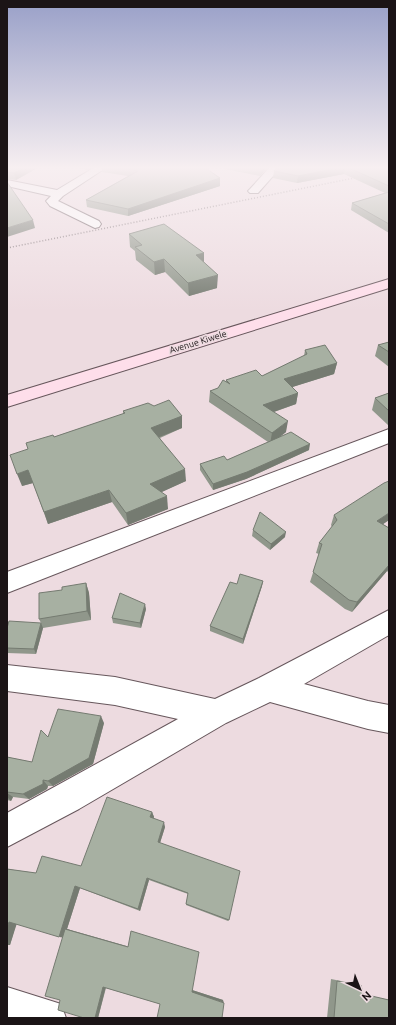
<svg xmlns="http://www.w3.org/2000/svg" width="396" height="1025" viewBox="0 0 396 1025" font-family="Ubuntu,sans-serif">
<rect width="100%" height="100%" fill="#eddbe0"/>
<g fill="none" stroke-linecap="round" stroke-linejoin="round">
<g stroke="#67575c" stroke-width="2">
<g id="street">
<polygon points="95,167 107,167 63,196 58,201 99,221 101,224 99,227 95,228 50,206 46,201 51,196 7,186 7,180 57,190"/>
<polygon points="270,167 281,167 258,193 250,193 248,191 250,189"/>
<polygon points="389,429 389,443 7,593 7,572"/>
<polygon points="389,610 389,635 304,684 368,701 389,705 389,733 368,729 270,702 226,723 79,809 7,847 7,813 178,719 115,705 7,691 7,665 115,677 215,699 259,678"/>
<polygon points="7,987 61,1004 66,1018 7,1018"/>
</g>
</g>
<g stroke="#67575c" stroke-width="2">
<polygon id="secondary" points="389,279 389,288 7,407 7,395"/>
</g>
<use href="#street" fill="#fff" fill-rule="evenodd"/>
<use href="#secondary" fill="#fedeea" fill-rule="evenodd"/>
<polyline stroke="#7e7275" stroke-width="1.5" stroke-dasharray="1 2" stroke-linecap="butt" points="7,248 389,171"/>
</g>
<g fill="#90978b">
<polygon points="7,167 39,167 16,180 7,179"/>
<polygon points="71,167 92,167 88,170"/>
<polygon points="102,167 204,167 220,186 128,216 87,207 86,200 128,176 102,172"/>
<polygon points="215,167 268,167 260,176"/>
<polygon points="277,167 389,167 389,233 351,210 352,203 385,193 344,174 297,183 273,178 274,171"/>
<polygon points="129,234 204,253 204,262 217,288 189,296 165,272 155,275 136,260 135,251 130,247"/>
<polygon points="389,342 389,367 375,356 378,345"/>
<polygon points="305,350 337,363 334,374 292,387 298,393 296,404 274,412 286,432 279,438 309,450 246,479 213,490 200,470 200,464 227,460 268,442 209,402 210,391 218,388 226,382 226,380 262,376 304,356"/>
<polygon points="389,393 389,426 372,410 375,398"/>
<polygon points="154,406 182,416 182,428 160,438 186,481 161,492 168,509 128,525 112,502 48,524 33,483 22,486 28,449 54,437 123,414 123,411"/>
<polygon points="334,515 389,520 383,524 389,528 389,573 387,571 352,612 345,609 310,582 319,554 316,553 319,543 332,527 331,525"/>
<polygon points="253,530 285,537 270,550 252,536"/>
<polygon points="263,581 262,586 243,644 210,631 210,626 237,584"/>
<polygon points="86,583 89,593 91,620 43,628 36,654 7,653 7,628 41,623 39,619 62,590"/>
<polygon points="146,609 141,628 113,623 112,618"/>
<polygon points="104,723 93,764 53,786 48,786 47,789 29,799 13,797 11,801 7,800 7,757 32,762 48,737"/>
<polygon points="152,812 154,817 153,818 165,827 160,843 229,920 228,921 186,905 186,904 188,894 149,880 140,911 80,888 67,929 70,930 192,990 223,1000 160,1004 106,988 98,1018 60,1000 63,937 16,924 10,945 7,945 7,869 36,873 81,866"/>
<polygon points="331,979 361,985 362,994 389,1000 389,1018 327,1018"/>
</g>
<g fill="#757b71">
<polygon points="25,167 39,167 16,180 14,173"/>
<polygon points="88,167 92,167 88,170"/>
<polygon points="262,167 268,167 260,176 261,169"/>
<polygon points="343,167 345,167 344,174 297,183 298,176"/>
<polygon points="220,178 220,186 128,216 128,209"/>
<polygon points="33,220 35,228 7,237 7,228"/>
<polygon points="204,253 204,265 196,255"/>
<polygon points="164,259 165,272 155,275 154,262"/>
<polygon points="218,275 217,288 189,296 188,283"/>
<polygon points="337,363 334,374 283,390 284,379"/>
<polygon points="298,393 296,404 262,416 263,405"/>
<polygon points="182,416 182,428 152,440 151,428"/>
<polygon points="288,421 286,432 270,444 272,433"/>
<polygon points="310,444 309,450 246,479 213,490 213,484"/>
<polygon points="185,469 186,481 151,497 150,484"/>
<polygon points="28,470 33,483 22,486 17,474"/>
<polygon points="109,490 112,502 48,524 44,512"/>
<polygon points="167,496 168,509 128,525 126,513"/>
<polygon points="389,513 389,520 373,531 377,521"/>
<polygon points="286,532 285,537 270,550 271,544"/>
<polygon points="389,565 389,568 387,571 352,612 357,602"/>
<polygon points="263,581 262,586 243,644 243,639"/>
<polygon points="86,583 89,593 91,620 87,611"/>
<polygon points="145,604 146,609 141,628 140,623"/>
<polygon points="41,623 43,628 36,654 34,649"/>
<polygon points="101,716 104,723 93,764 53,786 48,781"/>
<polygon points="43,780 48,786 47,789 29,799 23,794"/>
<polygon points="7,793 13,797 11,801 7,797"/>
<polygon points="152,812 154,817 152,822 150,817"/>
<polygon points="164,822 165,827 159,846 158,842"/>
<polygon points="147,878 149,880 140,911 138,909"/>
<polygon points="75,886 80,888 67,929 130,947 59,937"/>
<polygon points="9,922 17,923 10,945 7,945 7,929"/>
<polygon points="106,986 98,1018 95,1018 103,987"/>
<polygon points="192,990 223,1000 224,1003 192,992"/>
</g>
<g fill="#a7b0a2" stroke="#757b71">
<polygon points="7,167 25,167 14,173 7,172"/>
<polygon points="116,167 204,167 220,178 128,209 86,200 138,171"/>
<polygon points="252,167 262,167 261,169"/>
<polygon points="277,167 343,167 298,176 274,171"/>
<polygon points="347,167 389,167 389,186"/>
<polygon points="7,182 33,220 7,228"/>
<polygon points="389,192 389,224 352,203"/>
<polygon points="164,224 204,253 196,255 218,275 188,283 164,259 154,262 135,247 142,245 129,234"/>
<polygon points="389,342 389,352 378,345"/>
<polygon points="325,345 337,363 284,379 298,393 263,405 288,421 272,433 210,391 218,388 223,380 230,384 226,380 256,370 262,376 307,354 305,350"/>
<polygon points="389,393 389,411 375,398"/>
<polygon points="169,400 182,416 151,428 185,469 150,484 167,496 126,513 109,490 44,512 28,470 17,474 10,455 28,449 26,443 53,435 54,437 125,413 123,411 148,403 154,406"/>
<polygon points="291,432 310,444 247,472 213,484 200,464 224,456 227,460"/>
<polygon points="389,481 389,513 377,521 389,528 389,565 357,602 349,600 313,572 322,544 319,543 337,520 334,515 384,483"/>
<polygon points="260,512 286,532 271,544 253,530"/>
<polygon points="240,574 263,581 243,639 210,626 230,582 237,584"/>
<polygon points="86,583 87,611 39,619 39,593 62,590 62,587"/>
<polygon points="120,593 145,604 140,623 112,618"/>
<polygon points="9,621 41,623 34,649 7,648 7,628"/>
<polygon points="58,709 101,716 89,758 48,781 43,780 43,784 23,794 7,792 7,757 32,762 41,730 48,737"/>
<polygon points="107,797 152,812 150,817 164,822 158,842 240,871 229,920 186,904 188,893 147,878 138,909 75,886 59,937 9,922 7,929 7,869 36,873 42,856 81,866"/>
<polygon points="65,929 128,947 131,931 199,952 192,992 224,1003 222,1018 157,1018 160,1004 103,987 95,1018 84,1018 58,1010 60,1000 45,996"/>
<polygon points="337,981 361,985 363,994 389,1000 389,1018 334,1018"/>
</g>
<linearGradient id="sky" x2="0" y2="1"><stop stop-color="#99a0c8"/><stop offset="0.54" stop-color="#f7eff1"/><stop offset="1" stop-color="#f7eff1" stop-opacity="0"/></linearGradient>
<rect width="396" height="311" fill="url(#sky)"/>
<g text-anchor="middle" stroke-width="3.5" stroke-linejoin="round" paint-order="stroke">
<g font-size="9" fill="#1b1416" stroke="#eddbe0">
<text transform="translate(198 342) rotate(-17)" y="3">Avenue Kiwele</text>
</g>
</g>
<rect width="396" height="1025" fill="none" stroke="#1b1416" stroke-width="16"/>
<g transform="translate(360 989) rotate(137)" stroke="#eddbe0" stroke-width="3" paint-order="stroke">
<path d="M0-3L7 15L0 10L-7 15Z" fill="#1b1416"/>
<text y="-6" font-size="11" font-weight="bold" text-anchor="middle" fill="#1b1416">N</text>
</g>
</svg>
